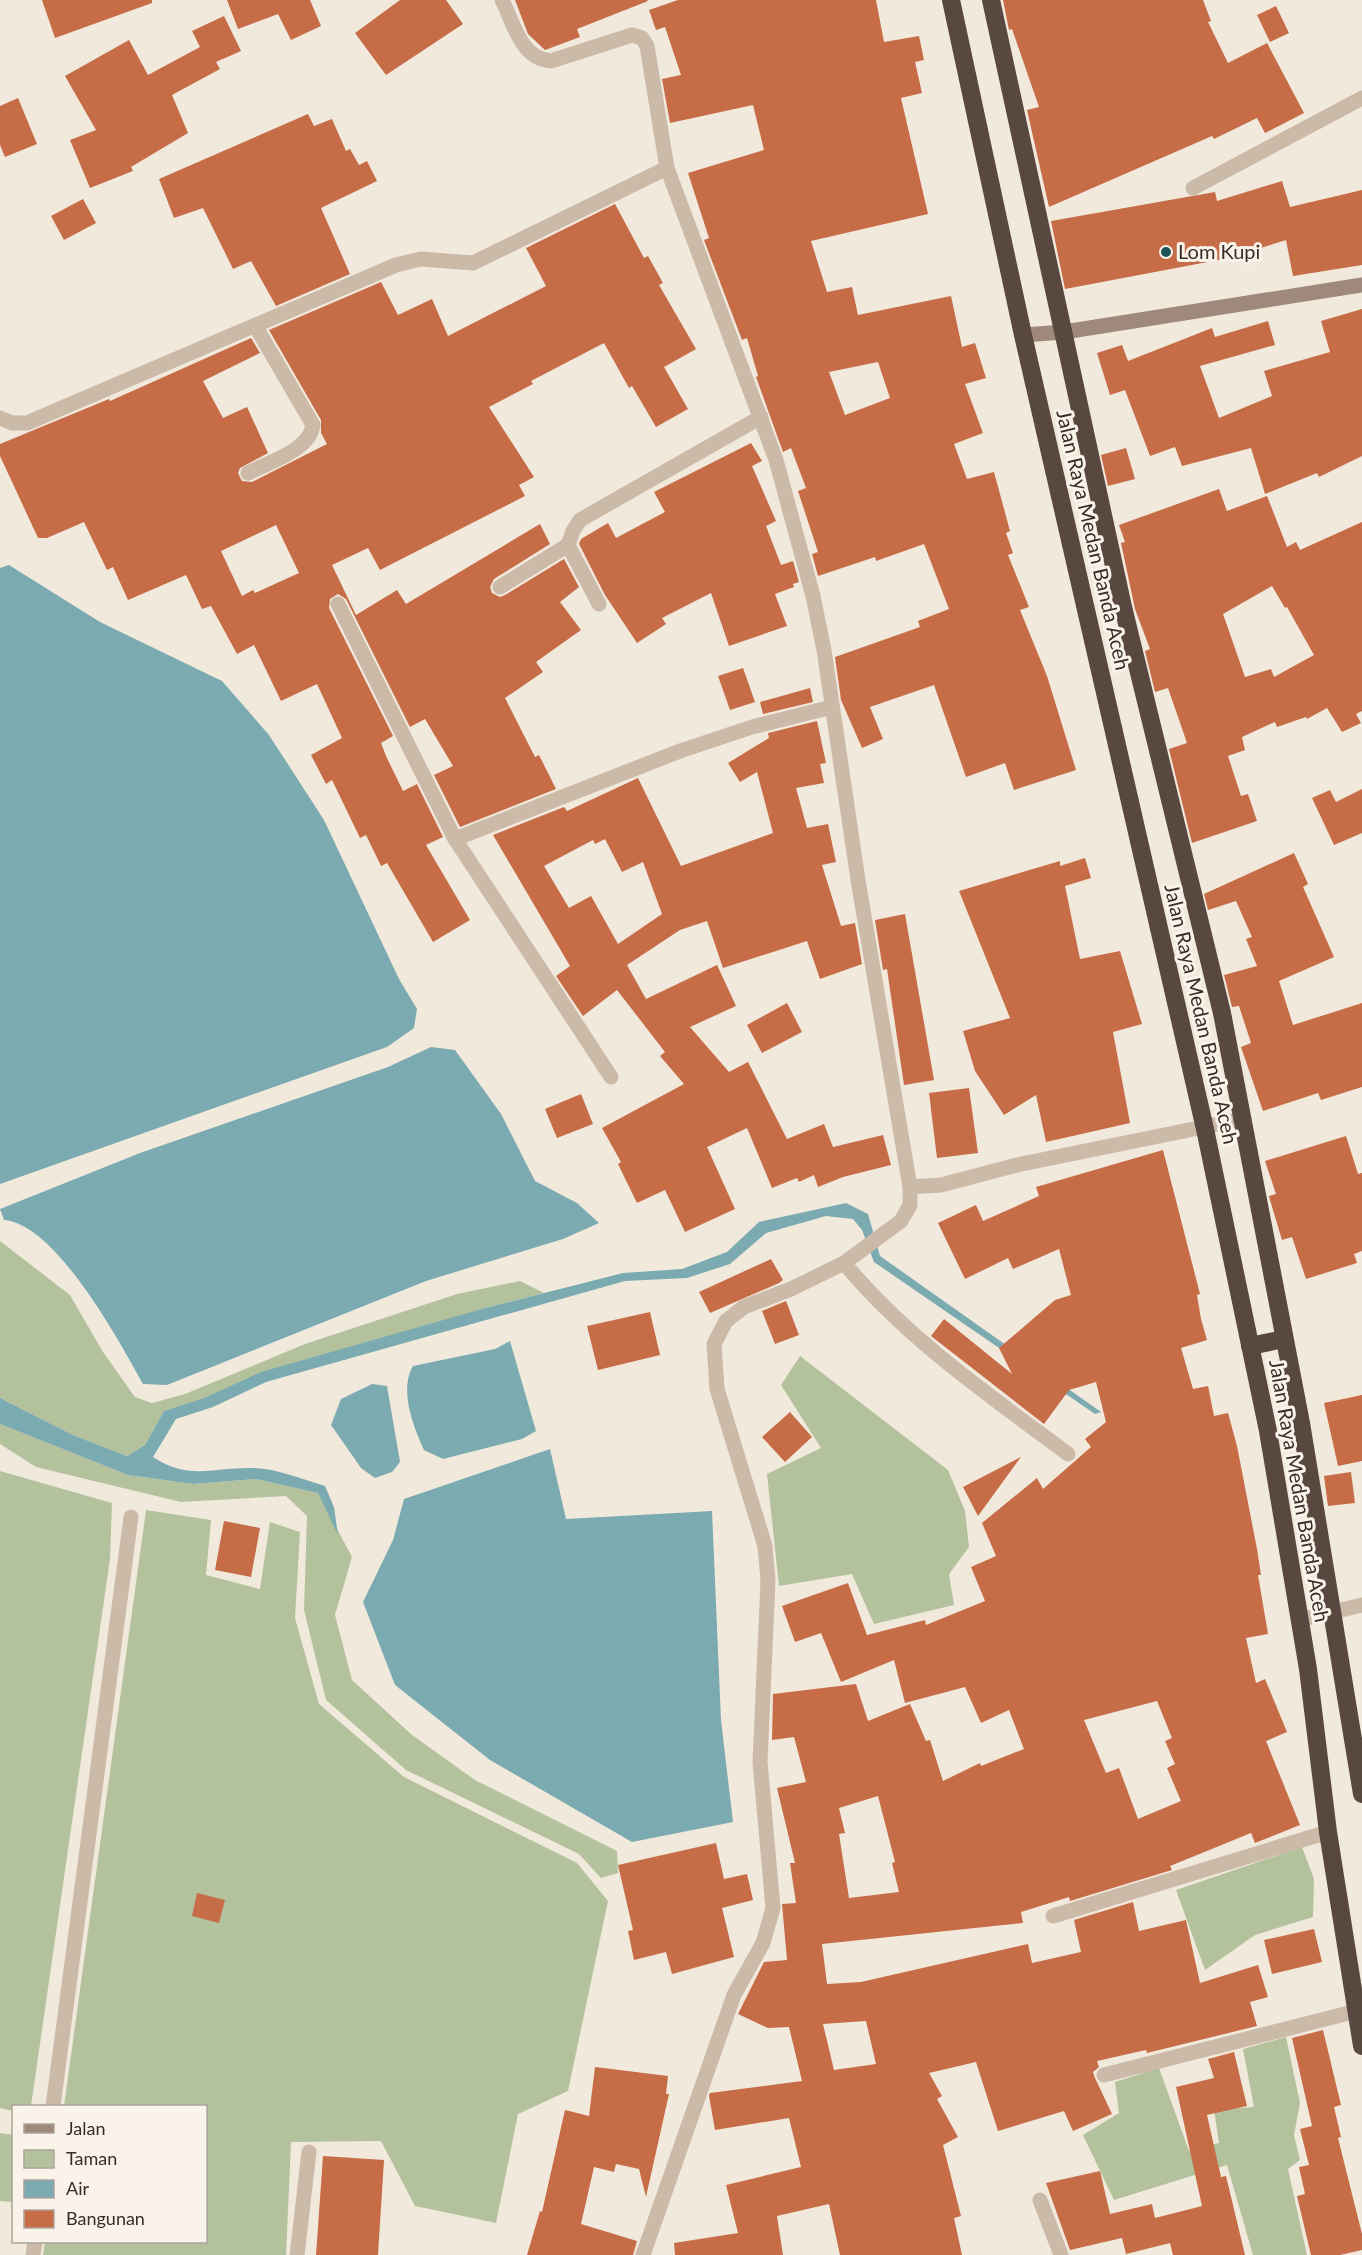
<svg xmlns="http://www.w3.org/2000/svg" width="1362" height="2255" viewBox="0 0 1362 2255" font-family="Lato,sans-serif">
<rect width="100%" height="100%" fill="#f2e9dd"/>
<g fill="#b3c29c">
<polygon points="0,1241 70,1295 103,1352 135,1397 152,1403 185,1394 305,1344 457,1294 520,1281 544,1293 489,1307 164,1411 145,1445 127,1456 73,1435 0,1398"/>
<polygon points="800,1356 948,1470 965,1511 969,1547 949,1574 954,1605 874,1624 852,1574 779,1586 767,1474 821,1448 781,1385"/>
<polygon points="0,1424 128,1475 193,1484 256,1479 318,1493 352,1557 335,1615 352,1680 412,1735 475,1780 617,1851 618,1873 601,1878 579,1854 406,1770 326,1700 304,1610 307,1516 286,1496 181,1502 36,1467 0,1444"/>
<polygon points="0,1471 112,1503 110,1559 31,2106 14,2106 13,2111 0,2108"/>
<polygon points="146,1510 211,1520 206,1575 260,1589 270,1522 300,1532 295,1618 319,1704 404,1777 577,1863 608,1901 568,2091 518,2114 496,2223 415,2206 381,2141 291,2142 286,2255 43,2255 45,2242 206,2242 206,2106 64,2106"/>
<polygon points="1302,1847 1314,1879 1313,1917 1255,1935 1205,1970 1176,1890"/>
<polygon points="1286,2037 1300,2103 1294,2135 1300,2160 1288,2169 1307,2255 1253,2255 1227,2165 1114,2200 1083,2135 1119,2113 1115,2082 1159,2068 1189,2151 1219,2143 1214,2110 1254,2107 1243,2049"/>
<polygon points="0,2133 13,2135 13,2202 0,2201"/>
</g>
<g fill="#7babb0">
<polygon points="9,565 100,622 222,681 269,735 324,820 399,979 417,1009 414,1028 387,1047 0,1184 0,568"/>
<path d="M431 1047 455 1050 501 1114 535 1181 577 1203 599 1223 563 1239 426 1281 167 1385 143 1384C119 1341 56 1224 4 1220L0 1209 140 1153 388 1067Z"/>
<path d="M846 1203 868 1214 880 1256 1101 1412 1095 1414 874 1262 862 1230 853 1219 826 1216 766 1233 730 1264 687 1278 625 1281 266 1382 213 1407 176 1419 153 1457C189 1481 213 1467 252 1468 275 1468 302 1479 325 1486L334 1507 338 1535 318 1493 256 1479 193 1484 128 1475 0 1424V1398L73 1435 127 1456 145 1445 164 1411 207 1397 261 1372 489 1307 623 1273 682 1269 727 1252 759 1222Z"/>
<path d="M510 1341 536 1431 522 1439 443 1459 424 1450C413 1426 399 1390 413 1366L495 1349Z"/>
<polygon points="372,1384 387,1386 400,1462 392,1472 375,1478 361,1468 331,1425 341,1399"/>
<polygon points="550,1449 566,1519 712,1511 721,1720 733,1822 632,1842 490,1760 395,1685 363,1602 393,1540 404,1499"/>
</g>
<g fill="#c66c47" fill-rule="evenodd">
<polygon points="42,0 152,0 152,3 55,38"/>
<polygon points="227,0 310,0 321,26 291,40 278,14 238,29"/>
<polygon points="400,0 446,0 463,24 386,75 355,33"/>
<polygon points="515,0 647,0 648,1 577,29 580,37 545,50 528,34"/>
<path d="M678 0H876L884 42 919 36 924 60 915 62 922 93 901 98 928 214 811 241 827 292 852 287 858 315 951 296 962 347 975 343 986 378 965 384 983 433 954 444 967 479 994 472 1010 531 1006 533 1013 553 1008 555 1029 607 1020 610 1047 676 1076 770 1014 790 1005 763 966 777 934 685 870 707 883 739 862 748 841 700 835 657 920 627 918 621 949 609 924 544 876 561 875 557 818 576 812 554 818 552 798 491 806 488 791 448 783 452 756 377 758 376 747 338 742 340 704 240 709 238 688 173 764 150 753 105 670 123 662 79 681 75 665 27 656 30 649 10ZM878 362 890 398 845 415 829 372Z"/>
<polygon points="1003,0 1203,0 1211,21 1208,22 1228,63 1267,43 1304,113 1265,133 1257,118 1214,139 1212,136 1049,207 1027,110 1039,107 1012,29 1009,30"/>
<polygon points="1276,6 1289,33 1270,42 1257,15"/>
<polygon points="224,16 241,51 216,62 220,69 172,95 188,133 131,167 133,171 90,188 70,140 96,130 65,76 129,40 148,75 200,47 192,31"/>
<polygon points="18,98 37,144 5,157 0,145 0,106"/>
<polygon points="308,114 314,126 332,119 346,151 350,149 359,165 367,161 377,181 321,208 350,274 276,306 251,261 233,269 203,208 174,218 159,179"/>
<polygon points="1282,181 1290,207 1362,190 1362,265 1293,276 1286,240 1229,258 1065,289 1051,221 1215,192 1217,201"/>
<polygon points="83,199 96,223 64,240 51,216"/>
<path d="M615 204 644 258 648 256 663 283 659 285 696 349 664 367 688 409 656 427 632 386 629 388 604 343 531 381 533 384 489 407 534 477 519 485 525 496 380 570 368 548 332 565 356 615 397 590 406 604 540 524 550 544 494 579 490 587 492 593 500 597 505 595 564 559 579 587 560 602 581 630 536 662 543 672 505 698 535 757 539 755 556 789 460 827 434 775 453 766 425 719 410 727 346 599 338 594 330 599 329 608 393 736 381 743 386 756 403 791 417 784 443 837 426 845 470 920 433 942 387 863 381 866 366 835 360 838 332 780 326 784 311 755 342 738 317 684 281 701 254 645 237 654 211 606 202 609 186 575 128 600 113 567 107 570 84 522 47 538H38L0 456V444L109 399 110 401 251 338 260 353 203 381 223 418 247 407 268 453 240 468 238 473 242 481 252 482 327 444 321 433V420L269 330 381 282 398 315 432 299 448 336 546 286 526 248ZM276 525 299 573 255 593 253 590 242 596 221 551Z"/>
<polygon points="1362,309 1362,456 1319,477 1317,473 1265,494 1251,448 1182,466 1175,447 1150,456 1125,390 1110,395 1097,353 1122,345 1128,361 1212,328 1215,337 1268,321 1275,345 1200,366 1219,418 1272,396 1264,371 1330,352 1321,321"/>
<polygon points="751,443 762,461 752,466 776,521 766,526 781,565 793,561 799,582 793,584 794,587 775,594 787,626 729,646 711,593 662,618 666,624 637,643 605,595 579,544 581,539 608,523 616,538 665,512 654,492"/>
<polygon points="1126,448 1135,479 1108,486 1101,455"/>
<path d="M1219 489 1227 511 1267 496 1287 547 1296 542 1300 550 1362 522V711L1356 714 1361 723 1342 732 1327 708 1307 719 1306 717 1277 727 1275 722 1242 737 1245 750 1228 756 1241 796 1248 794 1257 821 1192 843 1169 749 1187 743 1168 688 1155 692 1145 651 1150 649 1135 609 1121 543 1125 542 1119 525ZM1272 586 1285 608 1287 607 1314 655 1274 677 1271 669 1245 677 1223 614Z"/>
<polygon points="743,668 755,702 730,710 718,676"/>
<polygon points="810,688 813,702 763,714 760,702"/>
<path d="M817 721 826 763 820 764 824 783 796 788 807 828 828 824 836 862 822 865 841 926 855 923 862 964 820 979 807 941 723 968 707 921 680 930 627 965 646 999 717 965 736 1006 690 1027 729 1072 748 1062 787 1139 824 1124 833 1147 883 1135 891 1165 843 1177 818 1187 814 1175 799 1182 797 1178 772 1188 747 1128 707 1147 735 1209 685 1232 665 1190 637 1203 618 1164 621 1162 602 1128 684 1084 660 1056 665 1052 617 990 583 1016 556 976 570 966 493 835 564 807 567 811 638 778 681 866 773 833 757 772 740 782 728 763 769 738 768 733ZM605 839 622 872 643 862 662 914 618 944 591 896 569 908 544 866 593 840 595 844Z"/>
<polygon points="1362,789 1362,833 1334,845 1312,798 1330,790 1336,802"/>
<polygon points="1294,853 1308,884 1303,887 1334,957 1279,981 1293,1025 1362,1003 1362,1087 1321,1100 1318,1093 1263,1111 1241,1047 1251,1043 1239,1006 1232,1007 1224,975 1257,966 1246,939 1252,937 1236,901 1208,910 1204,894"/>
<polygon points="1085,858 1091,878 1065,886 1080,959 1120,951 1142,1024 1113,1032 1130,1123 1046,1142 1036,1095 1004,1115 975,1071 963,1031 1010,1018 959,891 1060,861 1060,866"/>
<polygon points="905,914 934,1080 904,1085 887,969 883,970 875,920"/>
<polygon points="787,1003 802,1032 762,1053 747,1025"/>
<polygon points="969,1088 978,1153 937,1158 929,1093"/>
<polygon points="581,1094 593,1124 557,1138 545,1109"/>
<polygon points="1346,1136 1358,1174 1362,1173 1362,1251 1354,1254 1357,1263 1306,1279 1292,1237 1282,1240 1270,1200 1269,1196 1276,1194 1265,1161"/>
<path d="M1163 1150 1200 1294 1197 1295 1201 1319 1207 1340 1181 1348 1193 1389 1208 1386 1214 1416 1228 1413 1237 1446 1257 1549 1261 1575H1258L1268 1634 1246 1638 1256 1683 1265 1679 1287 1732 1266 1741 1300 1825 1255 1843 1251 1833 1170 1866 1172 1870 1070 1901 1069 1897 1021 1912 1023 1923 822 1944 827 1984 861 1982 1028 1944 1032 1963 1081 1952 1074 1920 1133 1902 1139 1931 1186 1920 1200 1983 1258 1965 1268 1997 1250 2002 1257 2026 1147 2053 1146 2050 1097 2061 1099 2067 1093 2072 1095 2078 1112 2114 1073 2131 1064 2111 998 2131 976 2062 929 2073 942 2096 937 2099 958 2137 943 2145 961 2216 954 2218 962 2255H840L829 2204 777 2216 783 2255H675L674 2243 738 2233 726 2185 801 2167 789 2118 715 2130 709 2096 710 2093 802 2081 789 2027 768 2028 738 2014 764 1962 787 1960 782 1904 796 1903 790 1863H795L777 1788 806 1782 794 1737 772 1740 773 1694 856 1684 868 1721 910 1704 926 1741 930 1740 943 1781 980 1763 981 1766 1024 1749 1009 1710 981 1723 965 1687 905 1703 894 1660 841 1682 821 1633 795 1642 782 1606 848 1583 867 1635 925 1620 926 1625 985 1601 971 1567 996 1556 982 1523 1037 1478 1043 1489 1091 1447 1085 1439 1106 1422 1096 1382 1069 1390 1044 1424 931 1336 944 1319 1012 1374 999 1348 1055 1300 1071 1295 1059 1249 1013 1269 1008 1258 965 1279 938 1223 976 1205 983 1221 1039 1196 1036 1187ZM1157 1701 1172 1738 1165 1741 1175 1764 1167 1768 1181 1801 1138 1819 1119 1768 1106 1773 1084 1720ZM878 1796 895 1862 892 1863 899 1892 849 1898 839 1834 845 1833 839 1808ZM866 2021 876 2064 834 2070 823 2024Z"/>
<polygon points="771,1259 783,1280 779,1283 710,1313 699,1292"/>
<polygon points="786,1301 799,1335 775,1344 762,1311"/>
<polygon points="650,1312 660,1355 598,1370 587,1326"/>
<polygon points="1362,1395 1362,1461 1338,1466 1324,1403"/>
<polygon points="790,1412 812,1437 785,1462 762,1437"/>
<polygon points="1021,1457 978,1516 963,1487"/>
<polygon points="1351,1472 1355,1503 1328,1506 1324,1476"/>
<polygon points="224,1521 260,1528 251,1577 215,1570"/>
<polygon points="716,1843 724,1879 747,1874 753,1900 722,1908 734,1957 672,1974 666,1952 634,1960 628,1931 633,1930 618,1865"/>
<polygon points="197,1893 225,1900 219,1923 192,1916"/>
<polygon points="1314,1929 1322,1962 1272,1974 1264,1940"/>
<polygon points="1323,2030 1341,2105 1334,2107 1341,2137 1338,2138 1362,2234 1362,2250 1340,2255 1311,2255 1297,2196 1305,2194 1299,2167 1309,2165 1300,2129 1312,2126 1292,2038"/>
<polygon points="1234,2052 1247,2106 1207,2115 1221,2177 1226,2176 1245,2255 1173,2255 1170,2243 1126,2254 1122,2238 1070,2250 1046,2183 1100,2171 1110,2214 1152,2204 1155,2218 1202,2206 1176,2087 1214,2078 1208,2059"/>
<polygon points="595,2067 668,2076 666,2094 669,2094 646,2197 639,2169 616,2164 614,2172 594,2167 581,2224 637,2241 633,2255 527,2255 540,2211 542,2212 565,2110 589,2116"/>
<polygon points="323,2156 384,2160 378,2255 316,2255"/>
</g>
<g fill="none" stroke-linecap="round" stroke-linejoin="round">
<g stroke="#cbbaa8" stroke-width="15">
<path d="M502 0C514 24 521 59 551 61L632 35 642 38 647 46 667 168 776 460 813 596 824 650 858 880 910 1187 941 1185 1017 1165 1243 1119"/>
<polyline points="1193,188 1362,98"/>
<polyline points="0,418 12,423 27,423 396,265 421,259 473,263 667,168"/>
<path d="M248 473C269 462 310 450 313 425L256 327"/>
<polyline points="500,587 568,545"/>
<polyline points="338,604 455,839 611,1077"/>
<polyline points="599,604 568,545 573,531 580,520 761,417"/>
<polyline points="455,839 680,751 752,727 832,707"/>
<path d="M844 1263C906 1338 990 1396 1068 1454"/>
<polyline points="1299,1620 1362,1605"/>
<polyline points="1053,1916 1328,1832"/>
<polyline points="1104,2075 1357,2011"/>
<polyline points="53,2106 131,1517"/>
<polyline points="1040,2200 1061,2255"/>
<polyline points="33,2255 35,2242"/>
<polyline points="297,2255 309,2152"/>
<polyline points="643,2255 734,1995 763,1943 773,1908 760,1762 768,1581 765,1546 717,1389 714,1344 726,1321 744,1307 791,1289 844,1263 901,1221 910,1205 910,1187"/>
</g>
<polyline stroke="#9e897a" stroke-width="15" points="1023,335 1064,332 1362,285"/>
<g stroke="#584840" stroke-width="18">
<polyline points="951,0 1023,335 1205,1129 1268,1431 1308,1669 1328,1832 1362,2046"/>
<polyline points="991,0 1123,607 1222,1013 1301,1423 1362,1794"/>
<polyline points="1250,1346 1284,1339"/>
</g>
</g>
<circle fill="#1e5359" stroke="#faf3e9" stroke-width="2" cx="1166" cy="252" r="6"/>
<g text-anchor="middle" stroke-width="6" stroke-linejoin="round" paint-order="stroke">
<g font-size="20" fill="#382e29" stroke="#faf3e9" text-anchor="start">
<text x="1178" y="259">Lom Kupi</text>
</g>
<g font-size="20" fill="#382e29" stroke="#faf3e9">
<text transform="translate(1093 540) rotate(77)" y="7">Jalan Raya Medan Banda Aceh</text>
<text transform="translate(1201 1014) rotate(77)" y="7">Jalan Raya Medan Banda Aceh</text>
<text transform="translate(1299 1491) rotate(80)" y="7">Jalan Raya Medan Banda Aceh</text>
</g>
</g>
<rect x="12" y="2105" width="195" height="138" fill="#faf3e9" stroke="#aca49c" stroke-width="1.5"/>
<rect x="24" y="2124" width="30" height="9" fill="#9e897a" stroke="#aca49c" stroke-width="1.5"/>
<text x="66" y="2135" font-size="18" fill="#382e29">Jalan</text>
<rect x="24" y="2150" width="30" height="18" fill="#b3c29c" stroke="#aca49c" stroke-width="1.5"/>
<text x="66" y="2165" font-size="18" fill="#382e29">Taman</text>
<rect x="24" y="2180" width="30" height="18" fill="#7babb0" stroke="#aca49c" stroke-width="1.5"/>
<text x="66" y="2195" font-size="18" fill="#382e29">Air</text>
<rect x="24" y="2210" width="30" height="18" fill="#c66c47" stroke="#aca49c" stroke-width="1.5"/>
<text x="66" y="2225" font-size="18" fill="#382e29">Bangunan</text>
</svg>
